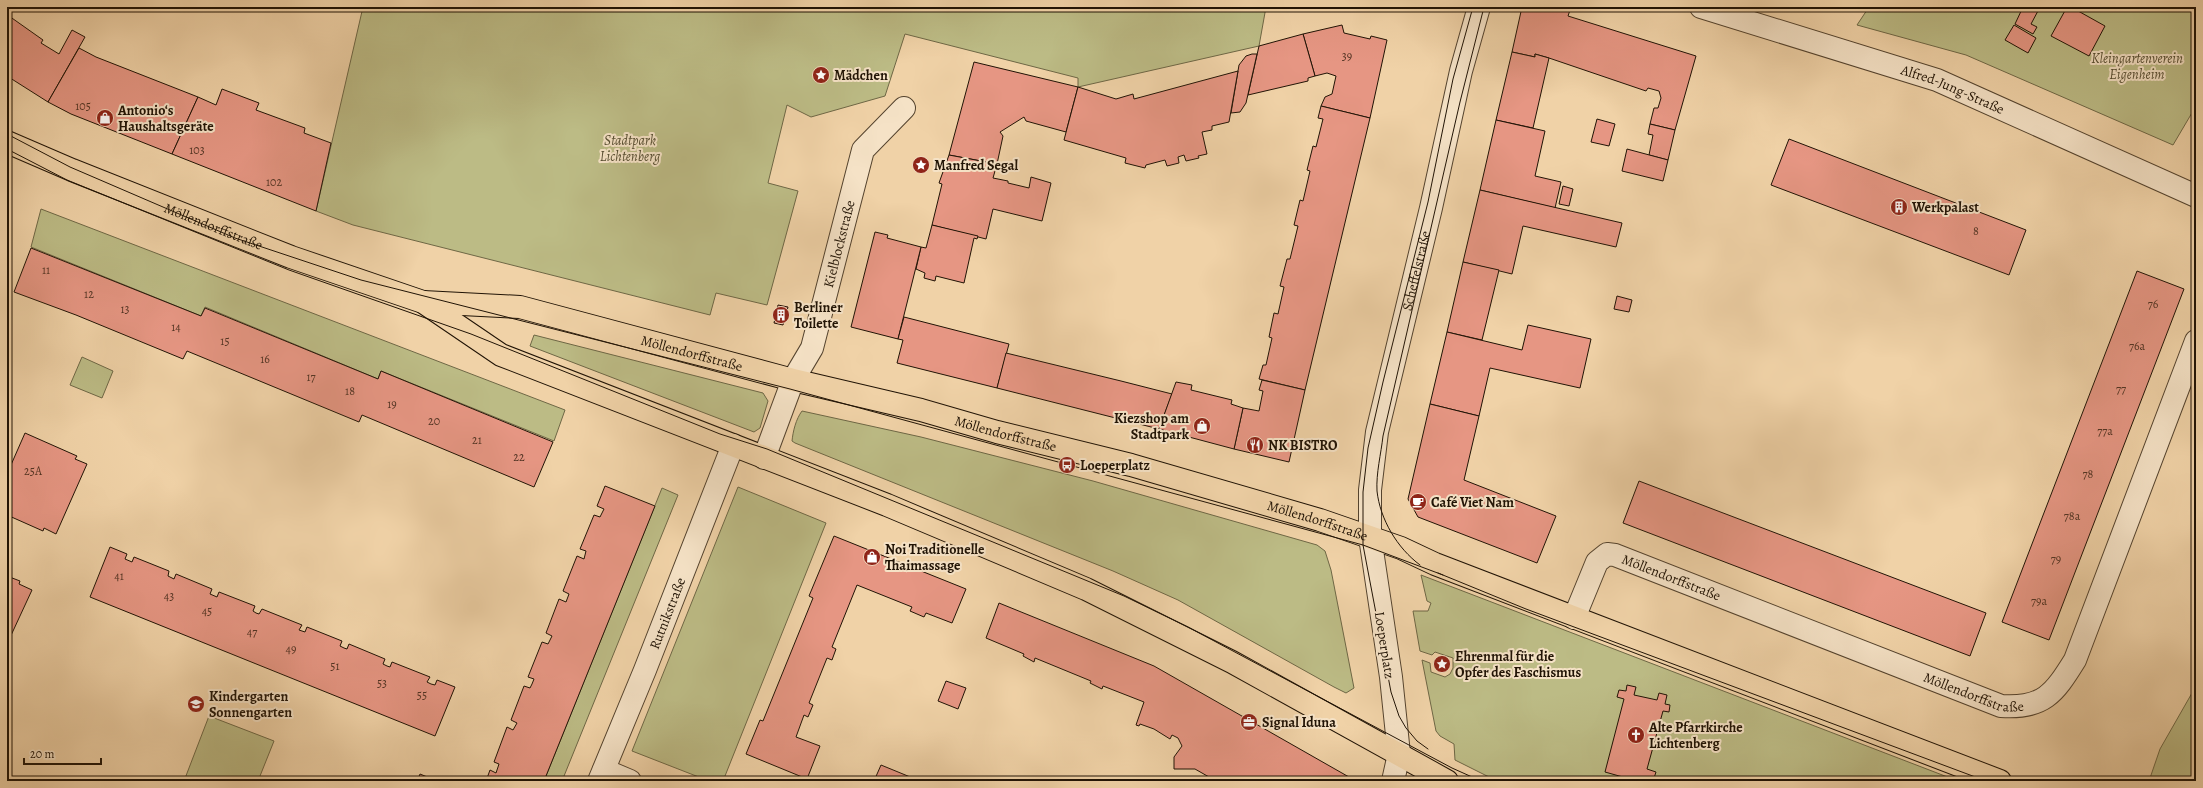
<svg xmlns="http://www.w3.org/2000/svg" width="2203" height="788" viewBox="0 0 2203 788" font-family="Alegreya,serif">
<rect width="100%" height="100%" fill="#f0d2a7"/>
<filter id="stains"><feTurbulence type="fractalNoise" baseFrequency=".005" numOctaves="4"/><feColorMatrix values="0 0 0 0 .2 0 0 0 0 .09 0 0 0 0 .02 0 0 0 .5 -.17"/></filter>
<radialGradient id="worn" r=".72"><stop offset=".6" stop-color="#630" stop-opacity="0"/><stop offset="1" stop-color="#630" stop-opacity=".3"/></radialGradient>
<g fill="#bcbb85" stroke="#6e6745">
<polygon points="363,7 1266,7 1259,46 1078,87 1078,78 905,34 885,96 811,117 787,105 768,183 798,191 767,305 716,293 710,315 353,225 316,211"/>
<polygon points="1869,7 2196,7 2196,106 2173,145 1966,55 1857,25"/>
<polygon points="41,209 565,410 554,441 381,371 378,379 205,307 201,316 31,247"/>
<polygon points="534,335 763,393 768,401 760,428 754,432 530,346"/>
<polygon points="82,357 113,371 102,398 70,385"/>
<path d="M802 411 921 437 1093 481 1317 545 1325 551 1331 570 1354 688 1346 693 1334 687 1178 600 1113 571 795 443 792 441C793 431 796 419 802 411Z"/>
<polygon points="738,487 826,523 723,781 709,781 632,751"/>
<polygon points="662,488 678,495 562,781 544,781"/>
<polygon points="1421,575 1958,781 1497,781 1455,760 1454,744 1440,736 1436,731 1422,660 1430,663 1431,672 1445,677 1450,674 1453,668 1453,658 1435,652 1432,655 1420,651 1413,611 1428,611 1431,603 1427,601"/>
<polygon points="2196,686 2196,781 2149,781 2160,749"/>
<polygon points="209,716 274,741 258,781 184,781"/>
</g>
<g fill="#e69683" stroke="#201305">
<polygon points="1522,7 1571,7 1568,16 1696,56 1675,130 1650,124 1654,108 1658,108 1661,98 1659,91 1648,88 1646,91 1549,58 1535,54 1535,57 1512,52"/>
<polygon points="2023,7 2039,9 2031,24 2037,27 2033,34 2015,24"/>
<polygon points="2067,7 2071,7 2105,26 2089,56 2051,36"/>
<polygon points="9,16 43,40 41,43 59,54 72,30 85,37 48,102 7,76 7,19"/>
<polygon points="1342,25 1344,33 1370,39 1371,36 1387,40 1370,118 1321,106 1325,97 1332,94 1336,76 1327,73 1315,76 1303,34"/>
<polygon points="2014,25 2036,38 2028,53 2005,40"/>
<polygon points="1303,34 1315,76 1308,78 1308,81 1248,95 1259,46"/>
<polygon points="79,48 96,57 198,97 172,154 71,114 48,102"/>
<polygon points="1512,52 1535,57 1535,54 1549,58 1533,128 1496,120"/>
<polygon points="1252,54 1257,54 1246,103 1240,112 1231,113 1239,65 1246,56"/>
<polygon points="974,62 1078,87 1066,132 1026,121 1024,117 1000,132 1003,136 997,164 949,155"/>
<polygon points="1238,71 1229,122 1212,126 1212,130 1202,132 1207,154 1198,156 1199,158 1186,161 1184,155 1178,157 1179,163 1167,166 1165,160 1146,165 1145,168 1125,163 1126,158 1064,140 1078,87 1116,99 1133,94 1134,99"/>
<polygon points="222,89 259,103 256,110 305,128 304,133 331,143 316,211 172,154 198,97 216,105"/>
<polygon points="1321,106 1370,118 1305,390 1259,379 1263,365 1266,365 1272,338 1269,337 1274,313 1278,314 1284,287 1280,286 1287,259 1290,259 1298,226 1294,225 1300,200 1303,201 1310,171 1307,170 1313,146 1316,147 1323,119 1318,118"/>
<polygon points="1597,119 1615,124 1609,146 1591,142"/>
<polygon points="1496,120 1545,131 1535,176 1561,182 1555,208 1480,190"/>
<polygon points="1650,124 1675,130 1668,160 1649,155 1653,135 1648,134"/>
<polygon points="1789,139 2026,230 2009,275 1771,185"/>
<polygon points="1627,149 1668,160 1663,181 1622,171"/>
<polygon points="949,155 997,164 993,178 1008,181 1008,183 1029,188 1031,177 1051,183 1042,221 993,209 986,239 932,225 942,184 939,183"/>
<polygon points="1563,186 1573,189 1569,206 1559,204"/>
<polygon points="1480,190 1622,223 1616,247 1523,226 1512,274 1463,262"/>
<polygon points="932,225 978,236 977,239 974,238 964,283 936,276 935,281 924,278 925,273 916,269 921,247 926,248"/>
<polygon points="875,232 888,235 887,238 921,247 898,339 851,327"/>
<polygon points="31,248 201,316 205,308 378,379 381,371 553,442 534,487 362,415 359,422 187,351 183,359 76,315 14,292"/>
<polygon points="1463,262 1499,270 1482,340 1447,332"/>
<polygon points="2137,271 2184,289 2049,640 2002,622"/>
<polygon points="1617,296 1632,300 1629,312 1614,309"/>
<polygon points="778,305 788,307 783,325 774,323"/>
<polygon points="904,317 1009,344 997,388 897,363 903,340 898,339"/>
<polygon points="1528,325 1591,339 1580,388 1490,368 1479,416 1430,404 1447,332 1522,350"/>
<polygon points="1006,353 1121,381 1172,394 1159,429 997,388"/>
<polygon points="1262,380 1305,390 1289,462 1234,449 1243,408 1259,411 1263,391 1259,390"/>
<polygon points="1176,382 1192,385 1191,390 1232,400 1231,404 1243,408 1234,449 1159,429"/>
<polygon points="1430,404 1479,416 1464,480 1556,516 1537,563 1418,517 1408,499"/>
<polygon points="25,433 77,456 75,459 87,464 56,534 44,528 43,531 7,515 7,474"/>
<polygon points="1639,481 1986,613 1970,656 1623,523"/>
<polygon points="605,486 655,506 544,781 486,781 490,770 496,773 499,764 494,762 507,727 513,730 517,723 511,720 524,686 530,688 532,684 534,679 528,677 542,642 548,644 552,636 546,633 559,599 566,602 569,594 563,591 577,556 584,559 586,551 580,549 594,515 600,517 604,509 597,506"/>
<polygon points="834,536 966,589 952,623 926,613 924,617 910,611 912,607 857,585 832,647 836,649 832,660 827,658 809,703 813,705 808,717 804,715 796,737 820,746 807,779 746,754 760,720 763,721 813,598 809,596"/>
<polygon points="110,547 127,554 125,559 132,562 134,557 169,571 168,576 174,579 176,574 212,589 210,594 217,597 219,592 255,606 253,611 256,613 259,614 262,609 302,625 299,630 305,632 307,627 342,641 340,646 344,648 347,649 349,644 385,659 383,664 387,666 390,667 392,662 430,677 427,682 431,684 435,685 437,680 455,687 435,736 90,597"/>
<polygon points="7,576 20,581 19,584 32,590 7,644"/>
<polygon points="999,603 1154,666 1356,781 1216,781 1195,769 1174,769 1174,757 1182,746 1178,738 1172,735 1170,739 1154,729 1140,724 1139,726 1136,725 1144,702 1103,686 1102,689 1090,683 1091,681 1035,658 1034,662 1023,656 1024,654 986,638"/>
<polygon points="946,681 966,688 958,709 938,701"/>
<polygon points="1627,685 1636,687 1634,695 1657,700 1659,693 1667,695 1665,704 1670,705 1669,712 1663,711 1647,769 1656,772 1653,781 1637,781 1605,772 1624,699 1617,697 1619,690 1626,691"/>
<polygon points="881,765 920,781 874,781"/>
<polygon points="420,774 437,781 417,781"/>
</g>
<g fill="none" stroke-linecap="round" stroke-linejoin="round">
<g stroke="#54432e" stroke-width="24">
<g id="minor">
<path id="s1" d="M1701 7 1937 80 2196 196"/>
<path id="s2" d="M764 458 793 380 812 348 863 150 904 108"/>
<path id="s3" d="M1574 618 1597 562 1607 554 1615 555 2001 706C2043 709 2054 694 2075 660L2196 341"/>
<polyline points="604,770 630,781"/>
<path id="s4" d="M599 781 645 670 733 445"/>
<path id="s5" d="M1393 781 1399 754 1391 677 1370 537V490L1377 432 1431 208 1461 71 1479 7"/>
</g>
</g>
<g stroke="#201305" stroke-width="24">
<g id="major">
<path id="s6" d="M7 142 72 170 291 257 423 302 501 355 887 505 1086 589 1232 662 1447 781"/>
<path id="s7" d="M423 302 520 307 793 380 921 410 997 432 1131 465 1320 520 1401 548 1435 564 2000 781"/>
</g>
</g>
<use href="#minor" stroke="#f5e2c6" stroke-width="22"/>
<use href="#major" stroke="#f0d2a7" stroke-width="22"/>
<g stroke="#201305" stroke-width="1">
<polyline points="7,134 70,167 235,238 361,280 790,389 1363,545 1443,575"/>
<polyline points="7,149 67,180 289,270 471,334 720,434 767,449 1124,596 1188,627 1452,768 1481,781"/>
<path d="M1420 565C1397 548 1380 519 1377 491 1376 473 1381 454 1383 436L1460 102 1484 7"/>
<polyline points="1438,573 1526,609 1986,781"/>
<polyline points="1428,749 1417,741 1406,728 1399,716 1391,692 1363,545 1363,492 1368,448 1383,382 1428,202 1453,79 1473,7"/>
</g>
</g>
<defs>
<g id="sight-disc" transform="scale(0.9)"><circle r="9.5" fill="#8f2418" stroke="#f5e2c6"/><path d="M0-6L1.8-2.2L6-1.7L2.9 1.2L3.7 5.4L0 3.3L-3.7 5.4L-2.9 1.2L-6-1.7L-1.8-2.2Z" fill="#fff"/></g>
<g id="shop-disc" transform="scale(0.9)"><circle r="9.5" fill="#8f2418" stroke="#f5e2c6"/><path d="M-5-2.5h2.3a2.7 3.5 0 0 1 5.4 0H5L5.5 6h-11ZM-1.5-2.5h3a1.5 2.3 0 0 0-3 0Z" fill="#fff"/></g>
<g id="building-disc" transform="scale(0.9)"><circle r="9.5" fill="#8f2418" stroke="#f5e2c6"/><path d="M-4-6H4V6H1V3H-1V6H-4ZM-2.5-4.3h1.7v1.8h-1.7ZM.8-4.3h1.7v1.8H.8ZM-2.5-1h1.7V.8h-1.7ZM.8-1h1.7V.8H.8Z" fill="#fff"/></g>
<g id="restaurant-disc" transform="scale(0.9)"><circle r="9.5" fill="#8f2418" stroke="#f5e2c6"/><path d="M-5-6h1v4h1v-4h1v4h1v-4h1v5L-1.5 .5V6h-2V.5L-5-1ZM5-6V6H3V1.5H1.5Q1.5-4 5-6Z" fill="#fff"/></g>
<g id="bus-disc" transform="scale(0.9)"><circle r="9.5" fill="#8f2418" stroke="#f5e2c6"/><path d="M-5-6H5V4H4V6H2V4H-2V6H-4V4H-5ZM-3.5-4V0h7V-4ZM-3.5 1.2v1.5H-2V1.2ZM2 1.2v1.5H3.5V1.2Z" fill="#fff"/></g>
<g id="cafe-disc" transform="scale(0.9)"><circle r="9.5" fill="#8f2418" stroke="#f5e2c6"/><path d="M-5.5-4.5H6V0H3Q3 3.5 0 3.5H-2.5Q-5.5 3.5-5.5 0ZM3-3.2v2h1.7v-2ZM-6 4.5H4V6H-6Z" fill="#fff"/></g>
<g id="school-disc" transform="scale(0.9)"><circle r="9.5" fill="#8f2418" stroke="#f5e2c6"/><path d="M0-5L7-2L0 1L-7-2ZM-4 1L0 2.5L4 1V4Q0 6-4 4Z" fill="#fff"/></g>
<g id="office-disc" transform="scale(0.9)"><circle r="9.5" fill="#8f2418" stroke="#f5e2c6"/><path d="M-6-3h4V-5.5h4V-3h4V5H-6ZM-1-4.5V-3h2v-1.5ZM-6 0V1H6V0Z" fill="#fff"/></g>
<g id="church-disc" transform="scale(0.9)"><circle r="9.5" fill="#8f2418" stroke="#f5e2c6"/><path d="M-1.2-6h2.4v3.5h3.3v2.4h-3.3V6h-2.4V-.1h-3.3v-2.4h3.3Z" fill="#fff"/></g>
</defs>
<g fill-rule="evenodd">
<use href="#sight-disc" x="821" y="75"/>
<use href="#shop-disc" x="105" y="118"/>
<use href="#sight-disc" x="921" y="165"/>
<use href="#building-disc" x="1899" y="207"/>
<use href="#building-disc" x="781" y="315"/>
<use href="#shop-disc" x="1202" y="426"/>
<use href="#restaurant-disc" x="1255" y="445"/>
<use href="#bus-disc" x="1067" y="465"/>
<use href="#cafe-disc" x="1418" y="502"/>
<use href="#shop-disc" x="872" y="557"/>
<use href="#sight-disc" x="1442" y="664"/>
<use href="#school-disc" x="196" y="704"/>
<use href="#office-disc" x="1249" y="722"/>
<use href="#church-disc" x="1636" y="735"/>
</g>
<g text-anchor="middle" stroke-width="4" stroke-linejoin="round" paint-order="stroke">
<g font-size="12" fill="#523424">
<text x="1347" y="60">39</text>
<text x="83" y="110">105</text>
<text x="197" y="154">103</text>
<text x="274" y="186">102</text>
<text x="1976" y="235">8</text>
<text x="46" y="274">11</text>
<text x="89" y="298">12</text>
<text x="2153" y="308">76</text>
<text x="125" y="313">13</text>
<text x="176" y="331">14</text>
<text x="225" y="345">15</text>
<text x="2137" y="350">76a</text>
<text x="265" y="363">16</text>
<text x="311" y="381">17</text>
<text x="2121" y="393">77</text>
<text x="350" y="395">18</text>
<text x="392" y="408">19</text>
<text x="434" y="425">20</text>
<text x="2105" y="435">77a</text>
<text x="477" y="444">21</text>
<text x="519" y="461">22</text>
<text x="33" y="475">25A</text>
<text x="2088" y="478">78</text>
<text x="2072" y="520">78a</text>
<text x="2056" y="563">79</text>
<text x="119" y="580">41</text>
<text x="169" y="600">43</text>
<text x="2039" y="605">79a</text>
<text x="207" y="615">45</text>
<text x="252" y="636">47</text>
<text x="291" y="653">49</text>
<text x="335" y="670">51</text>
<text x="382" y="687">53</text>
<text x="422" y="699">55</text>
</g>
<g font-size="14" font-style="italic" fill="#574e32" stroke="#f5e2c6">
<text x="2137" y="63">Kleingartenverein<tspan x="2137" dy="16">Eigenheim</tspan></text>
<text x="630" y="145">Stadtpark<tspan x="630" dy="16">Lichtenberg</tspan></text>
</g>
<g font-size="14" font-weight="bold" fill="#201305" stroke="#f5e2c6" text-anchor="start">
<text x="834" y="80">Mädchen</text>
<text x="118" y="115">Antonio‘s<tspan x="118" dy="16">Haushaltsgeräte</tspan></text>
<text x="934" y="170">Manfred Segal</text>
<text x="1912" y="212">Werkpalast</text>
<text x="794" y="312">Berliner<tspan x="794" dy="16">Toilette</tspan></text>
<text x="1189" y="423" text-anchor="end">Kiezshop am<tspan x="1189" dy="16">Stadtpark</tspan></text>
<text x="1268" y="450">NK BISTRO</text>
<text x="1080" y="470">Loeperplatz</text>
<text x="1431" y="507">Café Viet Nam</text>
<text x="885" y="554">Noi Traditionelle<tspan x="885" dy="16">Thaimassage</tspan></text>
<text x="1455" y="661">Ehrenmal für die<tspan x="1455" dy="16">Opfer des Faschismus</tspan></text>
<text x="209" y="701">Kindergarten<tspan x="209" dy="16">Sonnengarten</tspan></text>
<text x="1262" y="727">Signal Iduna</text>
<text x="1649" y="732">Alte Pfarrkirche<tspan x="1649" dy="16">Lichtenberg</tspan></text>
</g>
<g font-size="14" fill="#201305" stroke="#f5e2c6">
<text dy="5" stroke="none"><textPath href="#s1" startOffset="265">Alfred-Jung-Straße</textPath></text>
<text dy="5" stroke="none"><textPath href="#s6" startOffset="223">Möllendorffstraße</textPath></text>
<text dy="5" stroke="none"><textPath href="#s2" startOffset="228">Kielblockstraße</textPath></text>
<text dy="5" stroke="none"><textPath href="#s5" startOffset="518">Scheffelstraße</textPath></text>
<text dy="5" stroke="none"><textPath href="#s7" startOffset="275">Möllendorffstraße</textPath></text>
<text dy="5" stroke="none"><textPath href="#s7" startOffset="599">Möllendorffstraße</textPath></text>
<text dy="5" stroke="none"><textPath href="#s7" startOffset="923">Möllendorffstraße</textPath></text>
<text dy="5" stroke="none"><textPath href="#s3" startOffset="142">Möllendorffstraße</textPath></text>
<text dy="5" stroke="none"><textPath href="#s4" startOffset="181">Rutnikstraße</textPath></text>
<text transform="translate(1385 645) rotate(81)" y="5">Loeperplatz</text>
<text dy="5" stroke="none"><textPath href="#s3" startOffset="466">Möllendorffstraße</textPath></text>
</g>
</g>
<rect width="2203" height="788" fill="none" stroke="#f0d2a7" stroke-width="24"/>
<rect x="8" y="8" width="2187" height="772" fill="none" stroke="#201305" stroke-width="2"/>
<rect x="12" y="12" width="2179" height="764" fill="none" stroke="#201305"/>
<path d="M24 758v6h77v-6" fill="none" stroke="#201305" stroke-width="2"/>
<text x="30" y="758" font-size="12" fill="#201305" stroke="#f5e2c6" stroke-width="3" paint-order="stroke">20 m</text>
<rect width="100%" height="100%" filter="url(#stains)"/>
<rect width="100%" height="100%" fill="url(#worn)"/>
</svg>
